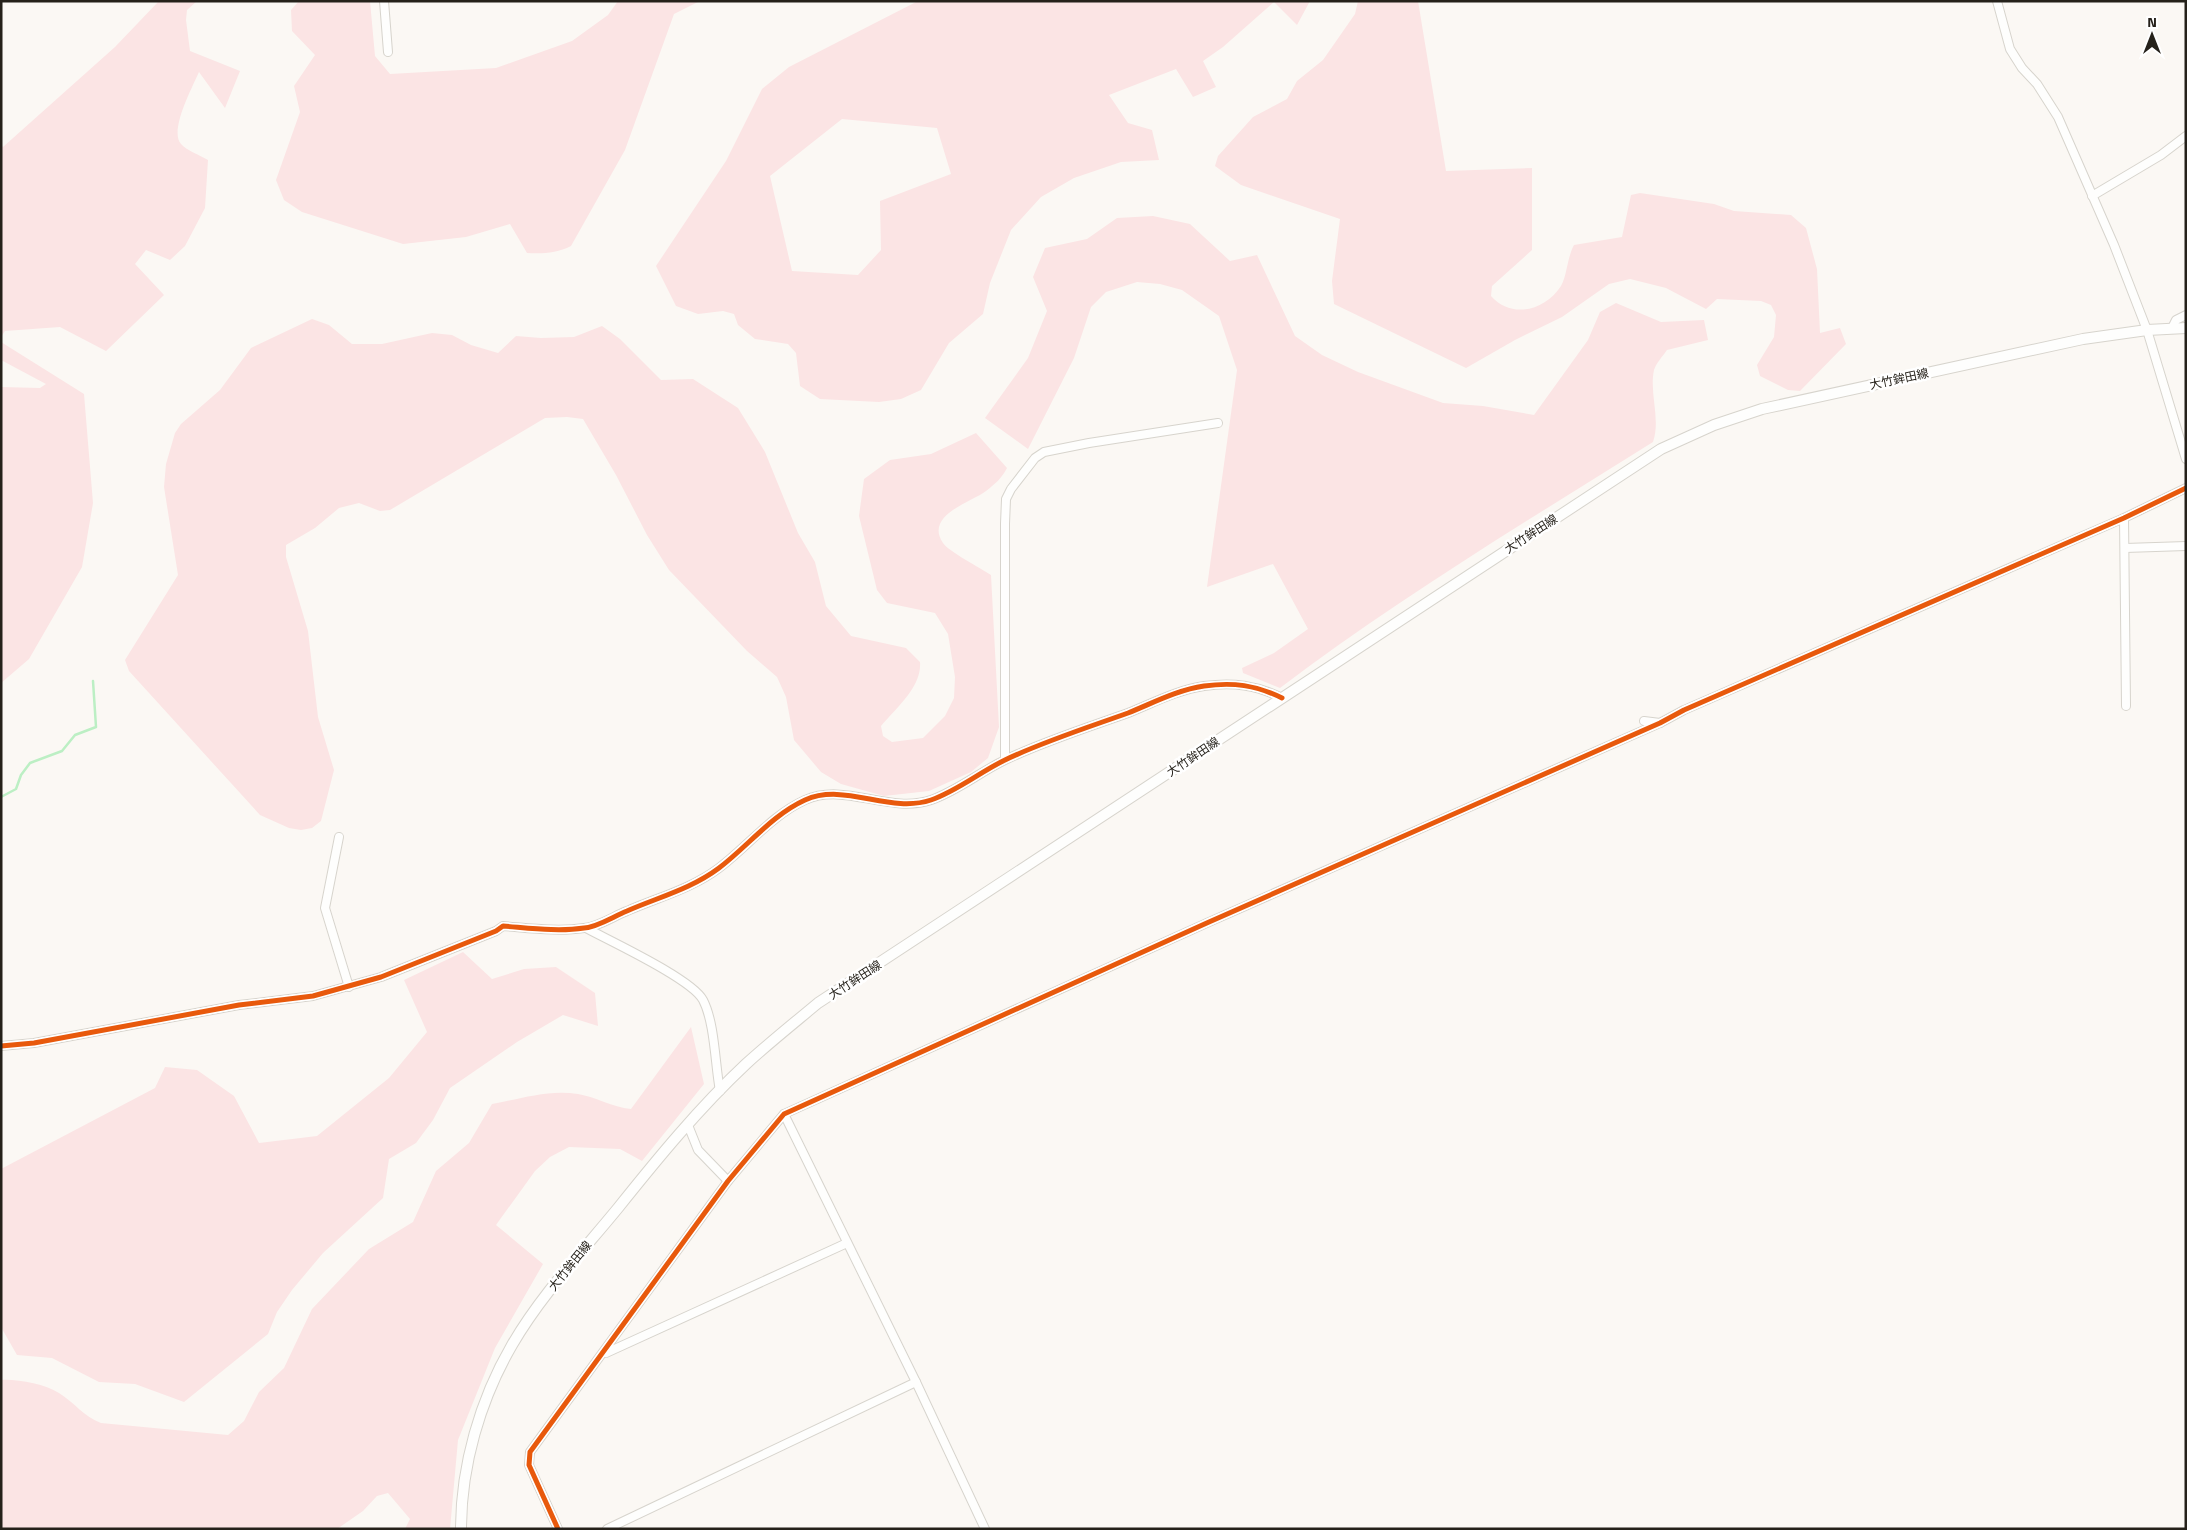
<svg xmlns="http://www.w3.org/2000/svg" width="2187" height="1530" viewBox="0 0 2187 1530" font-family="'Titillium Web','Noto Sans JP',sans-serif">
<rect width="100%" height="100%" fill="#fbf8f4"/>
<g fill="#fbe4e4" fill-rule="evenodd">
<path d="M159 1H197L187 10 186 20 190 51 240 71 225 108 199 72C192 88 169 131 181 144 187 151 200 155 208 160L205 208 185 246 170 260 146 250 135 264 164 295 106 351 60 327 5 331 1 337V145L3 147 115 47Z"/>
<path d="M299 1H370L375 56 390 74 496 68 572 41 608 15 618 1H700L674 14 625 150 571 246C557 253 543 254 527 253L510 224 466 237 403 244 302 212 284 200 276 180 300 112 294 86 315 55 292 31 291 10Z"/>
<path d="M918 1H1310L1297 25 1274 2 1223 47 1203 61 1216 87 1193 97 1176 69 1109 95 1128 123 1152 130 1159 160 1121 162 1074 178 1041 197 1011 230 990 283 983 314 949 343 921 390 901 399 879 402 820 399 800 386 796 353 788 344 755 339 738 325 734 314 723 311 698 314 676 306 656 266 726 161 762 89 789 67ZM842 119 937 128 951 174 880 201 881 250 858 275 792 271 770 176Z"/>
<path d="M1358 1H1418L1446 171 1532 168V250L1492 286 1491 296C1511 319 1545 311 1561 286 1567 276 1567 258 1574 245L1622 237 1631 195 1640 193 1714 204 1734 211 1791 215 1806 228 1817 269 1820 333 1840 328 1846 344 1800 391 1788 390 1760 376 1757 365 1774 337 1776 315 1771 305 1761 301 1717 299 1706 309 1666 288 1630 279 1609 284 1562 317 1515 340 1466 368 1334 304 1332 281 1340 219 1241 185 1215 166 1218 156 1253 117 1287 99 1297 81 1323 60 1355 14Z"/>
<path d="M1153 216 1190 224 1230 261 1257 255 1295 336 1322 355 1358 372 1443 403 1483 406 1534 415 1588 340 1600 312 1616 303 1661 322 1704 320 1708 340 1667 350C1663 356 1656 363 1654 370 1649 394 1661 419 1653 442 1527 521 1399 598 1280 688L1243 673 1242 668 1274 653 1308 629 1273 564 1207 587 1237 370 1219 316 1182 290 1160 284 1137 282 1106 292 1091 307 1074 358 1028 449 985 418 1028 358 1047 311 1033 277 1045 248 1087 239 1117 218Z"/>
<path d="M312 319 329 325 352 344H382L432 333 452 335 471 345 498 353 516 336 541 338 574 337 602 326 620 339 661 380 693 379 738 408 765 452 798 533 815 562 826 606 851 636 906 648 920 662C922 687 896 708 881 726L883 736 892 742 923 738 945 716 954 698 955 677 948 634 935 613 887 603 877 590 859 516 864 479 890 460 931 454 976 433 1007 468C1002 478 995 484 986 491 972 502 924 515 943 543 948 551 982 569 991 575L999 727 988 758 971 772 929 791 884 796 841 784 821 772 794 740 786 697 777 677 747 651 669 570 647 535 616 475 583 419 567 417 545 418 390 510 380 511 359 503 339 508 315 528 286 545V557L308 631 318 717 334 770 321 821 312 828 301 830 289 828 260 815 129 671 125 660 178 575 164 487 166 464 175 433 181 424 220 390 251 348Z"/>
<polygon points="1,342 84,394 93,503 82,567 29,659 1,683 1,387 40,388 46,384 1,360"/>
<polygon points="463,952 492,979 524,969 556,967 595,993 598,1026 563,1015 517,1042 450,1088 433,1120 416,1143 389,1159 383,1198 323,1253 292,1290 277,1312 268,1334 184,1402 135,1384 99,1382 52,1358 17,1355 1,1327 1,1169 155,1088 165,1067 197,1070 234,1096 259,1143 317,1136 389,1078 427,1032 404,980"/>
<path d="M691 1027 704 1084 642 1161 620 1149 569 1147 550 1157 535 1171 496 1225 543 1264 495 1348 458 1440 450 1529H405L410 1519 388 1493 377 1496 363 1511 337 1529H1V1380C18 1379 44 1384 59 1393 74 1402 84 1417 101 1423L228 1435 244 1421 259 1392 284 1368 312 1309 369 1249 413 1222 436 1171 469 1143 492 1104C520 1099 549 1089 578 1094 596 1097 612 1107 631 1109Z"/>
</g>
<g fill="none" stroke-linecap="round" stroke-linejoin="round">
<polyline stroke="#bcefc4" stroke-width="2.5" points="1,797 16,789 21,775 30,763 62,751 75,735 96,727 93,681"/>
<g stroke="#d7d4cd" stroke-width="10">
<g id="minor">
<polyline points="384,1 388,52"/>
<polyline points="1997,1 2010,49 2022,68 2037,84 2058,117 2114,245 2147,330 2186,459"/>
<polyline points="2092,196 2161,155 2186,136"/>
<polyline points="2172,328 2176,320 2186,315"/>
<polyline points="2124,518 2126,706"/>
<polyline points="2125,548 2186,546"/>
<polyline points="1644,721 1660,723"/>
<polyline points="1005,759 1005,524 1006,499 1011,489 1035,458 1044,452 1089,443 1218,423"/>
<polyline points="339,837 325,908 349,987"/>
<path d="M586 928C610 941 692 979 703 1000 715 1023 715 1065 720 1091"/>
<path d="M1 1046 34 1043 239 1005 313 996 381 977 496 931 503 926C529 928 558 932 584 928 598 927 614 916 627 911 659 897 691 889 719 868 748 846 772 815 805 800 845 782 889 814 931 800 957 791 980 772 1005 760 1042 742 1089 727 1128 713 1153 703 1177 690 1204 686 1233 682 1256 685 1282 698"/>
<polyline points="784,1114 916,1382 985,1529"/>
<polyline points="688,1125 698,1150 728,1181"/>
<polyline points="606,1353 847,1243"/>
<polyline points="558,1529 529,1465 530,1452 728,1181 784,1114 1209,922 1660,723 1684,710 2124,518 2186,488"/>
<polyline points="607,1529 916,1382"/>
</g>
</g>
<g stroke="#d7d4cd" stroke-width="12">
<path id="secondary" d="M461 1529C461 1466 480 1400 512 1345 541 1295 582 1252 618 1208 658 1158 699 1108 746 1064 769 1043 794 1023 818 1003L1661 449 1714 425 1762 409 2083 339 2147 330 2186 328"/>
</g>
<use href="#minor" stroke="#fefefd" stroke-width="8"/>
<use href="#secondary" stroke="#fefefd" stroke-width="10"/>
<g stroke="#fff" stroke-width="8">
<g id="cycleway">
<path d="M1 1046 34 1043 239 1005 313 996 381 977 496 931 503 926C529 928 558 932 584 928 598 927 614 916 627 911 659 897 691 889 719 868 748 846 772 815 805 800 845 782 889 814 931 800 957 791 980 772 1005 760 1042 742 1089 727 1128 713 1153 703 1177 690 1204 686 1233 682 1256 685 1282 698"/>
<polyline points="558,1529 529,1465 530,1452 728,1181 784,1114 1209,922 1660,723 1684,710 2124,518 2186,488"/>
</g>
</g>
<use href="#cycleway" stroke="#e8590c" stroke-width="5"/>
</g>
<g text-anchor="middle" stroke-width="5" stroke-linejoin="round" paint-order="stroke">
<g font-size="12" fill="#25211a" stroke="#fff">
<text transform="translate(1899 379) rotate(-12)" y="4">大竹鉾田線</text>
<text transform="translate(1531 534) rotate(-33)" y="4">大竹鉾田線</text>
<text transform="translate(1193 757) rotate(-34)" y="4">大竹鉾田線</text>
<text transform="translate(855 980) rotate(-33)" y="4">大竹鉾田線</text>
<text transform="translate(570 1266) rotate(-51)" y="4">大竹鉾田線</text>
</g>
</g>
<rect width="2187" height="1530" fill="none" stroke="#25211a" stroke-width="5"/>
<g transform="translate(2152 35)" stroke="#ffffff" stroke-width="4" paint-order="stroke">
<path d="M0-4L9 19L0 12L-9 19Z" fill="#25211a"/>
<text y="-8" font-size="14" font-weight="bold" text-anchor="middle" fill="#25211a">N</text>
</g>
</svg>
